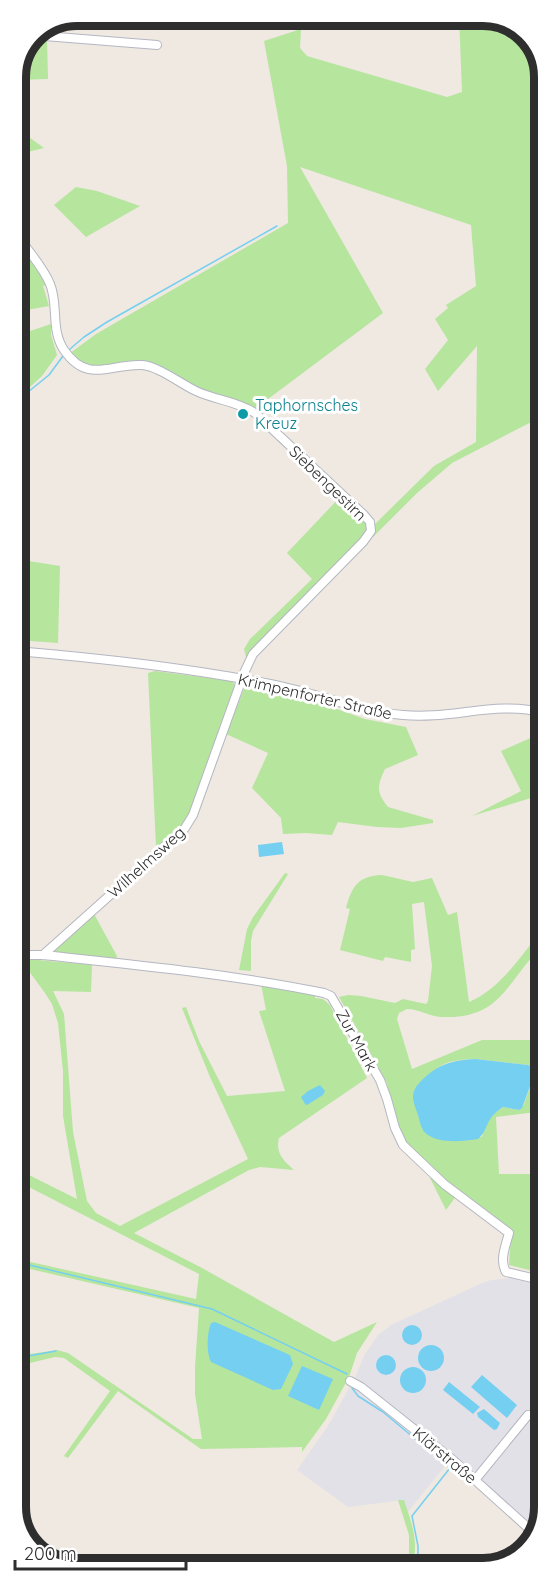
<svg xmlns="http://www.w3.org/2000/svg" width="560" height="1584" viewBox="0 0 560 1584" font-family="Quicksand,sans-serif">
<rect width="100%" height="100%" fill="#efe9e1"/>
<polygon fill="#e3e1e8" points="522,1277 545,1283 545,1508 537,1532 472,1472 453,1456 408,1512 403,1500 348,1507 297,1470 328,1426 354,1379 365,1354 378,1335 391,1325 482,1283 491,1280"/>
<g fill="#b6e59e" fill-rule="evenodd">
<polygon points="459,15 488,15 507,24 521,28 543,60 543,416 452,463 417,493 373,537 375,524 434,466 476,442 477,346 438,391 425,369 448,340 435,319 448,308 446,305 476,286 471,225 300,167 383,313 256,408 199,390 155,367 92,368 81,364 69,354 96,334 288,223 287,166 264,41 301,29 300,48 307,56 447,97 462,92"/>
<polygon points="31,38 47,39 48,79 15,80 15,73"/>
<polygon points="15,127 44,148 15,155"/>
<polygon points="76,187 97,191 140,206 86,237 54,205"/>
<polygon points="15,234 49,284 43,286 49,306 26,310 24,296 15,297"/>
<polygon points="51,324 51,335 57,355 42,376 20,396 16,389 16,366 20,363 16,346 15,336"/>
<polygon points="341,496 368,523 369,531 246,657 244,649 250,639 312,579 287,553"/>
<polygon points="16,559 60,566 58,643 16,640"/>
<path d="M155 671 231 681 235 684 190 812C182 827 170 837 156 847L148 673Z"/>
<path d="M246 684 323 704 365 719 406 727 418 755 385 769C377 786 376 792 388 807L433 820V823L401 828 377 827 338 822 332 835 306 833 283 834 281 818 252 788 268 753 226 734Z"/>
<polygon points="544,732 544,794 472,816 521,791 501,751"/>
<polygon points="285,873 288,874 253,931 251,941 251,971 239,970 247,929 253,917"/>
<path d="M382 875 413 882 432 878 448 915 457 912 469 1002C501 989 523 953 544 927V945C507 978 504 1019 443 1017 430 1017 419 1009 407 1009L399 1013 397 1019 412 1069 482 1040H544V1111L496 1117 499 1174H534L544 1145 545 1274 509 1265 511 1233 445 1182 404 1142 395 1118 387 1083 339 997 348 995 361 996 395 1003 403 999 426 1004 428 1001 432 966 424 902 412 904 415 949 411 950V962L385 957 383 961 340 950 350 909 346 908C352 886 358 876 382 875ZM476 1059 528 1065 535 1073 524 1104 519 1110 503 1107C491 1114 485 1123 482 1137L422 1128 413 1095C435 1068 438 1060 476 1059Z"/>
<polygon points="93,912 117,956 116,959 55,953 54,947"/>
<path d="M16 958 92 965 91 992 53 991 64 1014 73 1132 87 1201 96 1213 120 1226 248 1159 210 1077 182 1008 186 1007 199 1041 227 1096 285 1091 259 1011 266 1010 261 984 315 994V998L323 999 330 1005 367 1078 279 1138C275 1153 284 1161 294 1170L260 1167 249 1170 134 1233 202 1268 334 1342 377 1322 357 1353 349 1377 326 1419 302 1452V1447L201 1449 118 1391 68 1458 64 1456 110 1391 64 1358 55 1357 17 1366V1356L57 1350 68 1353 193 1439H202L195 1394V1367L199 1308 17 1266V1259L196 1299 199 1274 17 1181V1169L77 1199 63 1116V1071L58 1023 52 1004 45 993 26 967 16 963Z"/>
<polygon points="432,1176 457,1195 446,1210 430,1178"/>
<path d="M398 1500H404C410 1518 419 1541 413 1560L393 1567H380L409 1557V1535Z"/>
</g>
<g fill="#75cff0">
<polygon points="282,842 284,854 259,857 258,845"/>
<path d="M476 1059 528 1065 534 1068 535 1073 522 1108 519 1110 503 1107C484 1119 489 1130 478 1139 463 1141 441 1144 428 1135 421 1131 420 1122 418 1115 416 1109 413 1102 413 1097 413 1090 417 1085 421 1081 438 1064 453 1060 476 1059Z"/>
<polygon points="320,1085 325,1091 323,1095 307,1105 305,1104 301,1097 308,1091"/>
<path d="M215 1322 290 1355 293 1364 281 1389 273 1390 211 1362C206 1352 207 1333 211 1323Z"/>
<circle cx="412" cy="1335" r="10"/>
<circle cx="431" cy="1358" r="13"/>
<circle cx="386" cy="1365" r="10"/>
<polygon points="302,1366 333,1379 319,1410 288,1396"/>
<circle cx="413" cy="1380" r="13"/>
<polygon points="482,1375 517,1405 507,1418 471,1387"/>
<polygon points="449,1382 480,1407 473,1414 443,1390"/>
<polygon points="484,1409 500,1423 497,1429 494,1430 478,1417 477,1413"/>
</g>
<g fill="none" stroke-linecap="round" stroke-linejoin="round">
<g stroke="#75cff0" stroke-width="1.5">
<polyline points="70,349 84,337 107,322 277,226"/>
<polyline points="28,392 49,375 63,356"/>
<polyline points="16,412 20,405"/>
<polyline points="17,1262 212,1309 347,1374"/>
<polyline points="17,1358 56,1351"/>
<polyline points="352,1388 358,1396 383,1412 450,1468 412,1516 418,1546 418,1567"/>
</g>
<g stroke="#b4b7c1" stroke-width="10">
<g id="minor">
<polyline points="32,35 157,45"/>
<path d="M15 230C25 249 42 264 50 284 59 305 50 329 64 350 88 385 111 363 142 365 158 366 181 384 196 391 215 400 237 401 255 413L364 515 370 522 371 531 363 542 253 654 244 673 193 815 185 828 43 955"/>
<path d="M16 651C99 658 183 667 265 683 311 691 356 711 403 715 450 720 498 700 544 713"/>
<path d="M16 955H43C137 965 231 974 324 993L331 996 380 1080 387 1099 395 1128 403 1145 444 1184 509 1233C506 1245 499 1260 506 1272L545 1281"/>
<polyline points="350,1381 361,1387 454,1461 536,1535"/>
<polyline points="475,1480 528,1415"/>
</g>
</g>
<use href="#minor" stroke="#fff" stroke-width="8"/>
</g>
<circle fill="#0f9aa8" stroke="#fff" stroke-width="2" cx="243" cy="414" r="6"/>
<g text-anchor="middle" stroke-width="6" stroke-linejoin="round" paint-order="stroke">
<g font-size="16" fill="#0d838f" stroke="#fff" text-anchor="start">
<text x="255" y="411">Taphornsches<tspan x="255" dy="18">Kreuz</tspan></text>
</g>
<g font-size="16" fill="#2e2e2e" stroke="#fff">
<text transform="translate(328 483) rotate(44)" y="6">Siebengestirn</text>
<text transform="translate(315 696) rotate(13)" y="6">Krimpenforter Straße</text>
<text transform="translate(146 862) rotate(-42)" y="6">Wilhelmsweg</text>
<text transform="translate(357 1040) rotate(61)" y="6">Zur Mark</text>
<text transform="translate(445 1455) rotate(40)" y="6">Klärstraße</text>
</g>
</g>
<path d="M0 0H560V1584H0ZM77 26H483A51 51 0 0 1 534 77V1507A51 51 0 0 1 483 1558H77A51 51 0 0 1 26 1507V77A51 51 0 0 1 77 26Z" fill="#fff" fill-rule="evenodd"/>
<path fill="none" stroke="#2e2e2e" stroke-width="8" d="M77 26H483A51 51 0 0 1 534 77V1507A51 51 0 0 1 483 1558H77A51 51 0 0 1 26 1507V77A51 51 0 0 1 77 26Z"/>
<path d="M15 1560v9h171v-9" fill="none" stroke="#2e2e2e" stroke-width="3"/>
<text x="24" y="1560" font-size="18" fill="#2e2e2e" stroke="#ffffff" stroke-width="4.5" paint-order="stroke">200 m</text>
</svg>
